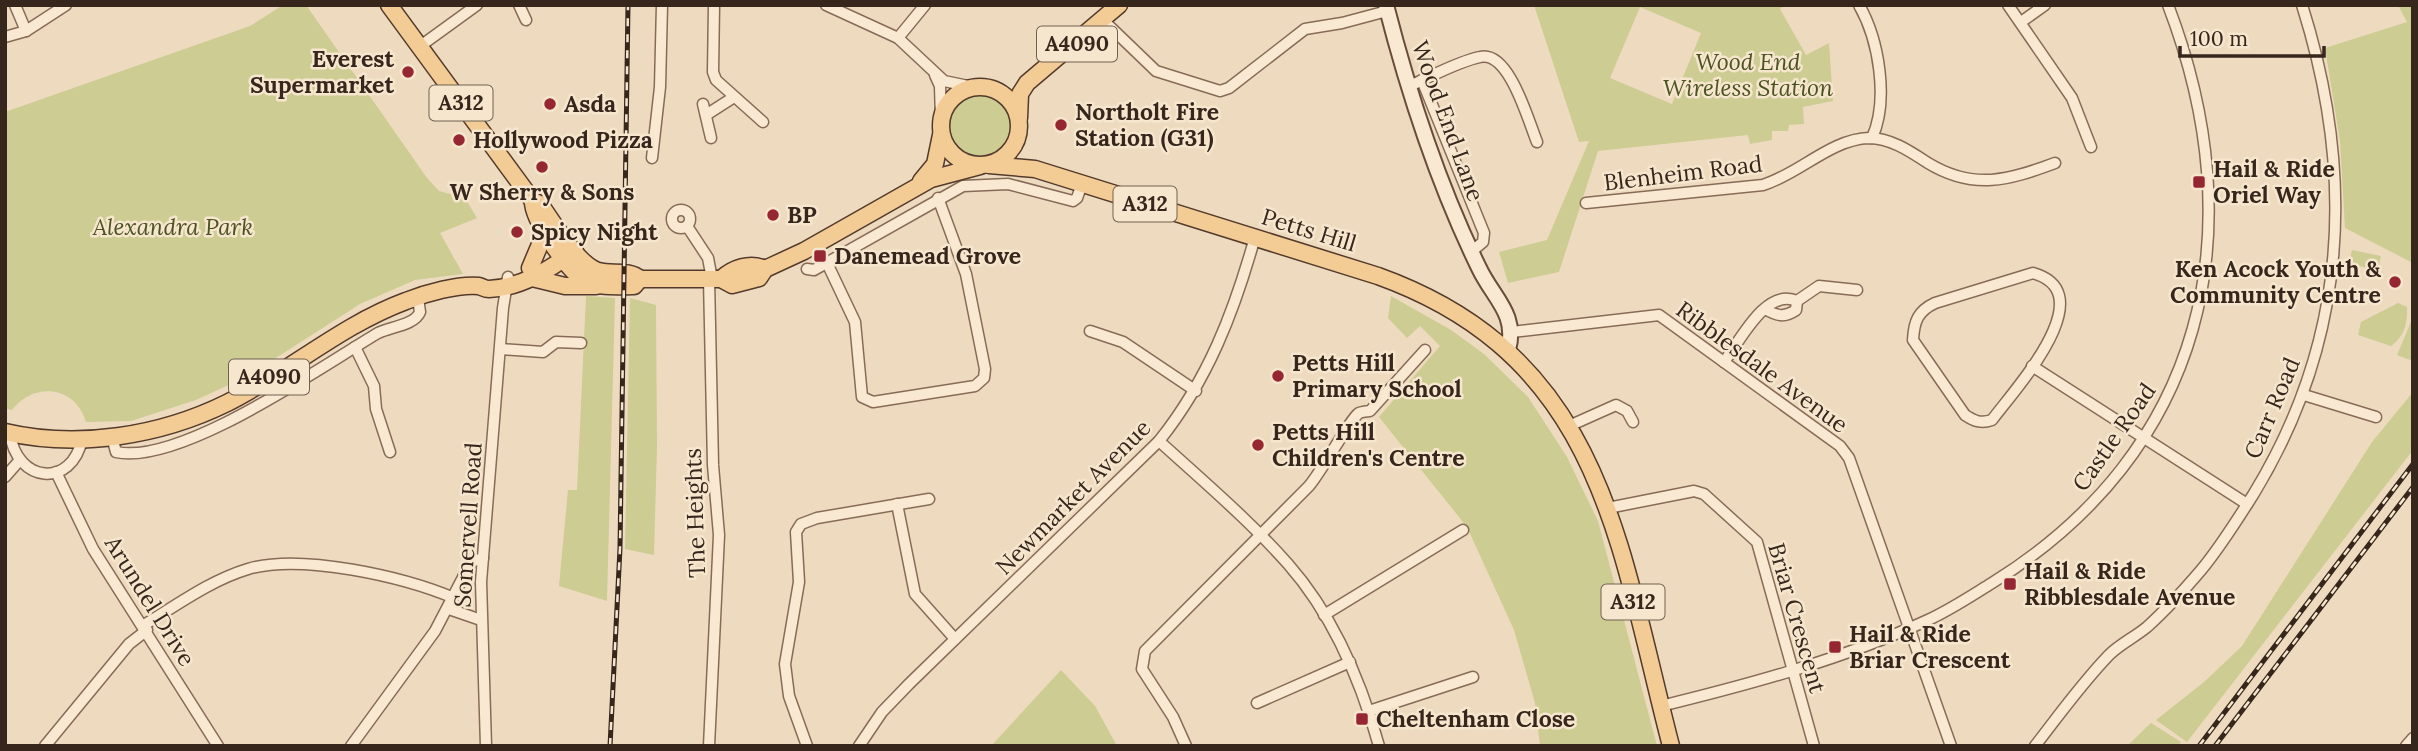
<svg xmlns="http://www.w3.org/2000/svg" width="2418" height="751" viewBox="0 0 2418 751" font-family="Lora,serif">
<rect width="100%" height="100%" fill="#eedbbf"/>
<g fill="#cccc93" fill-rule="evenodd">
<path d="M283 5H306L427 178 439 191 465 198 477 218 440 233 463 274 415 280 360 304 246 377 196 400 131 421 86 422C76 386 34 381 12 410L5 408V112L250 26Z"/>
<path d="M1534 5H1784L1780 9 1806 55 1829 43 1833 101 1803 107 1804 124 1789 125 1788 131H1772V140L1750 144 1748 135 1598 151 1559 272 1508 283 1499 252 1547 240 1589 141 1579 142ZM1640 7 1701 33 1672 104 1610 78Z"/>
<polygon points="2398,5 2413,5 2413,263 2345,228 2340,141 2325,48 2407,22"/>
<circle cx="980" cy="126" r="32"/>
<polygon points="2352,250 2381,256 2378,270 2349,264"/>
<polygon points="586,296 615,298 607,601 559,586 568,490 577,490"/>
<polygon points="1391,296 1451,330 1484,354 1528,397 1567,457 1598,521 1657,746 1540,746 1535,703 1514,630 1467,527 1379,417 1440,346 1420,326 1407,338 1388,318"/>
<polygon points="630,298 656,305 657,445 654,555 625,549"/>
<path d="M2398 303 2407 307C2408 323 2404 337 2391 346L2358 335 2361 322Z"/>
<polygon points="2413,317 2413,361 2397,355"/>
<polygon points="2413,392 2413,450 2187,742 2156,720 2204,682 2242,646 2372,442"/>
<polygon points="1061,670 1095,706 1117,746 991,746"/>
<polygon points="2151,723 2181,742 2178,746 2127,746"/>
</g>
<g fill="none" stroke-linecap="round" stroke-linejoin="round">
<g stroke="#876b57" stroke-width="13">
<g id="street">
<polyline points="15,5 26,31"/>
<polyline points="519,5 526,20"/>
<polyline points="714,5 713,72 716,80 763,122"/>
<polyline points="826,5 898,38 944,81 973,87"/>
<path d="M1859 5C1879 40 1889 100 1872 138"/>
<polyline points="2008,5 2072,98 2091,147"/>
<polyline points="1103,20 1156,71 1220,91 1229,88 1305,29 1342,23 1387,11"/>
<polyline points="2021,22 2045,5"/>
<polyline points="5,37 26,31 66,5"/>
<polyline points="898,38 925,5"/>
<polyline points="419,47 477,5"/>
<polyline points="935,75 940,86 941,119"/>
<polyline points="1422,80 1484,233 1483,242 1471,252"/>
<path d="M1409 86C1431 77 1456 62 1480 57 1509 50 1528 120 1537 142"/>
<polyline points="703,104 711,138"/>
<polyline points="706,115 734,97"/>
<polyline points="652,158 660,87 662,5"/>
<path d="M1586 203 1763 185C1799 174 1831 139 1869 138 1891 138 1911 152 1928 163 1974 191 2009 180 2055 163"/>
<circle cx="681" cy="219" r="9"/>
<polyline points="687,226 708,258 712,279"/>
<polyline points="827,263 855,322 862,397 873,402 975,386 984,378 985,369 966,274 938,198"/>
<polyline points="807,269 814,270 963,186 1008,184 1073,201 1077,198 1082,184"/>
<path d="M2033 273C2104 293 2015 389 1992 420 1981 424 1974 421 1965 415L1913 340C1914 321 1918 311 1935 303Z"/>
<polyline points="709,279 713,465 719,535 709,746"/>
<polyline points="1797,301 1819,286 1857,290"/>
<polyline points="1090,331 1123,342 1196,391"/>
<polyline points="1512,332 1659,315 1840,446 1849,458 1951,746"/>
<polyline points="355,347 374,386 376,409 390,452"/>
<polyline points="501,349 543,352 556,342 581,343"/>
<path d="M1724 362C1740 341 1766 287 1797 301L1796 310C1784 318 1777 316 1765 309"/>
<polyline points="2032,366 2247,504"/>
<polyline points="2304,395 2376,417"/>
<polyline points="1569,426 1616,405 1627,411 1633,422"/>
<path d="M10 433C16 483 72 489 82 439"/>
<path d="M112 437 116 452C180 466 322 366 378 333 390 327 415 325 420 312L418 298"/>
<path d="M1159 441C1203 481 1249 520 1288 564 1333 615 1361 681 1379 746"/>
<polyline points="56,472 93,549 218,746"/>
<polyline points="5,477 19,461"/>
<polyline points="897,504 915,594 955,639"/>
<polyline points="1608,508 1694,491 1704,494 1757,542 1814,746"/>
<polyline points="449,609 481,620"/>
<polyline points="1324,615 1463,530"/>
<path d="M144 625C177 605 211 580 248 569 301 553 404 577 454 598"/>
<polyline points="1257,703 1350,662"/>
<path d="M1661 706C1751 684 1843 659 1928 620 1950 610 1971 596 1992 583 2205 451 2255 232 2168 5"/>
<polyline points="1369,711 1473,677"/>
<polyline points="45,746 129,644 147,630"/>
<polyline points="351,746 435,631 471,562 483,558"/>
<polyline points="486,746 481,582 503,308 508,277"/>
<polyline points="807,746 789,696 785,664 799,582 796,532 801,524 817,518 929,499"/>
<path d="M859 746 882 712 909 684 1159 441C1208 380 1234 312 1255 237"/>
<path d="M1186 746 1173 717 1142 669 1145 651 1309 486C1322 471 1350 419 1359 413 1361 412 1368 411 1370 411L1425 350"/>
<path d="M2035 746C2059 715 2082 683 2109 655 2120 644 2135 637 2147 627 2167 609 2185 589 2202 569 2221 546 2237 520 2253 495 2348 340 2356 176 2302 5"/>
<polyline points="2406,746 2413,738"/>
</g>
</g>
<g stroke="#694d3a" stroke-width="18">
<path id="secondary" d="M1386 5C1409 95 1438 184 1479 268 1493 298 1518 314 1508 350"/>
</g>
<g stroke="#543a2c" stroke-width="19">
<g id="primary">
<path d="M389 5 533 201 540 204C553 222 577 264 598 271 612 275 629 269 640 279"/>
<circle cx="980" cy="126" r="39"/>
<polyline points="1019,118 1020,94 1027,83 1119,5"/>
<path d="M989 165 1035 169 1378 276C1603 357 1618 543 1671 746"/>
<polyline points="921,181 935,164 941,135"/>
<path d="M533 201C532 219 569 273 586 281 600 288 618 286 634 286L640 279"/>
<polyline points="530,268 541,242 541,225"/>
<polyline points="532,278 565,286 596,286"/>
<polyline points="640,279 721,279 732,285 759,278 765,269 804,251 931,179 980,166"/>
<path d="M721 279C733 268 750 262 765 269"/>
<path d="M5 432C78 449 160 436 227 403 289 372 341 325 406 301 426 293 458 284 479 286 482 287 485 289 489 289 521 288 550 269 575 251"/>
</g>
</g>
<use href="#street" stroke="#f9e9d2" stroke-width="10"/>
<use href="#secondary" stroke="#f9e9d2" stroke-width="14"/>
<use href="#primary" stroke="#f3cc95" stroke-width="16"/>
<g stroke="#36261c" stroke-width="5">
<g id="rail">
<polyline points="610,746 620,548 628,5"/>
<polyline points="2199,746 2413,464"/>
<polyline points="2215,746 2413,487"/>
</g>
</g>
<use href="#rail" stroke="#f6e6ce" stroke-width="2.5" stroke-dasharray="8" stroke-linecap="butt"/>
</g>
<g fill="#972633" stroke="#f6e6ce" stroke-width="2.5">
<circle cx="408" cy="72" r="7"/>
<circle cx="550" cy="104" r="7"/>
<circle cx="1061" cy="125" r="7"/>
<circle cx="459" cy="140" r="7"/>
<circle cx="542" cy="167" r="7"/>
<rect x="2192" y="175" width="14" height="14" rx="3.5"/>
<circle cx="773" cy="215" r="7"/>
<circle cx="517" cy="232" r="7"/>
<rect x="813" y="249" width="14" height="14" rx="3.5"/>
<circle cx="2395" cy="282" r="7"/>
<circle cx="1278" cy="376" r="7"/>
<circle cx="1258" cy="445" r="7"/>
<rect x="2003" y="577" width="14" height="14" rx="3.5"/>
<rect x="1828" y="640" width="14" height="14" rx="3.5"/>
<rect x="1355" y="712" width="14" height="14" rx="3.5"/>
</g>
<g text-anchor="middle" stroke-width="5" stroke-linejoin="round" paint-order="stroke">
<g fill="#f6e6ce" stroke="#706051" stroke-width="2">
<rect x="1037" y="26.5" width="80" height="35" rx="5"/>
<rect x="429.5" y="85.5" width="63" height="35" rx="5"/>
<rect x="1113.5" y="186.5" width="63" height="35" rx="5"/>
<rect x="229" y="359.5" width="80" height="35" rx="5"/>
<rect x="1601.5" y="584.5" width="63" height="35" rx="5"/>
</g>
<g font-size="21" font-weight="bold" fill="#36261c">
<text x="1077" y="51">A4090</text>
<text x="461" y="110">A312</text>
<text x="1145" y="211">A312</text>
<text x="269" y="384">A4090</text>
<text x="1633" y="609">A312</text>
</g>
<g font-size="23" font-weight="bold" fill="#36261c" stroke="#f6e6ce" text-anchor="start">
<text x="394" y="67" text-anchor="end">Everest<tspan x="394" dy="26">Supermarket</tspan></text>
<text x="564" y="112">Asda</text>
<text x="1075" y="120">Northolt Fire<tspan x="1075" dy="26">Station (G31)</tspan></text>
<text x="473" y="148">Hollywood Pizza</text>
<text x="2213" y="177">Hail &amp; Ride<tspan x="2213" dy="26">Oriel Way</tspan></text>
<text x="542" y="200" text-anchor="middle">W Sherry &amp; Sons</text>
<text x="787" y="223">BP</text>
<text x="531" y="240">Spicy Night</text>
<text x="834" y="264">Danemead Grove</text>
<text x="2381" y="277" text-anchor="end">Ken Acock Youth &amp;<tspan x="2381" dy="26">Community Centre</tspan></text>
<text x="1292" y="371">Petts Hill<tspan x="1292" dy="26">Primary School</tspan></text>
<text x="1272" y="440">Petts Hill<tspan x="1272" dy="26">Children's Centre</tspan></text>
<text x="2024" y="579">Hail &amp; Ride<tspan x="2024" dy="26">Ribblesdale Avenue</tspan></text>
<text x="1849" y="642">Hail &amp; Ride<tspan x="1849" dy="26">Briar Crescent</tspan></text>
<text x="1376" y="727">Cheltenham Close</text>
</g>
<g font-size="23" font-style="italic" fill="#4c5322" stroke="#f6e6ce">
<text x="1748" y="70">Wood End<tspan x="1748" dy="26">Wireless Station</tspan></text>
<text x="173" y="235">Alexandra Park</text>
</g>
<g font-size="23" fill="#36261c" stroke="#f6e6ce">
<text transform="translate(1448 121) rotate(70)" y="8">Wood End Lane</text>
<text transform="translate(1683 173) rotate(-7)" y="8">Blenheim Road</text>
<text transform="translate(1309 230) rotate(17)" y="8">Petts Hill</text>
<text transform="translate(1762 367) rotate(36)" y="8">Ribblesdale Avenue</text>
<text transform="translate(2272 408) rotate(-67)" y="8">Carr Road</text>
<text transform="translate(2114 437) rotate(-55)" y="8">Castle Road</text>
<text transform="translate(1073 497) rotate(-45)" y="8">Newmarket Avenue</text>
<text transform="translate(695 513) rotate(-92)" y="8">The Heights</text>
<text transform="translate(468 525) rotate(-86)" y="8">Somervell Road</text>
<text transform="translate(150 601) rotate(58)" y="8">Arundel Drive</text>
<text transform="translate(1797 618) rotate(74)" y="8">Briar Crescent</text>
</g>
</g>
<rect width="2418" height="751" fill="none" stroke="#36261c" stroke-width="14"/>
<path d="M2180 46v10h144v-10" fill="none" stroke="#36261c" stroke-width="3.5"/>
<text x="2190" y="46" font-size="21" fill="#36261c" stroke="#f6e6ce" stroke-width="5" paint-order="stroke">100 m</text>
</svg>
